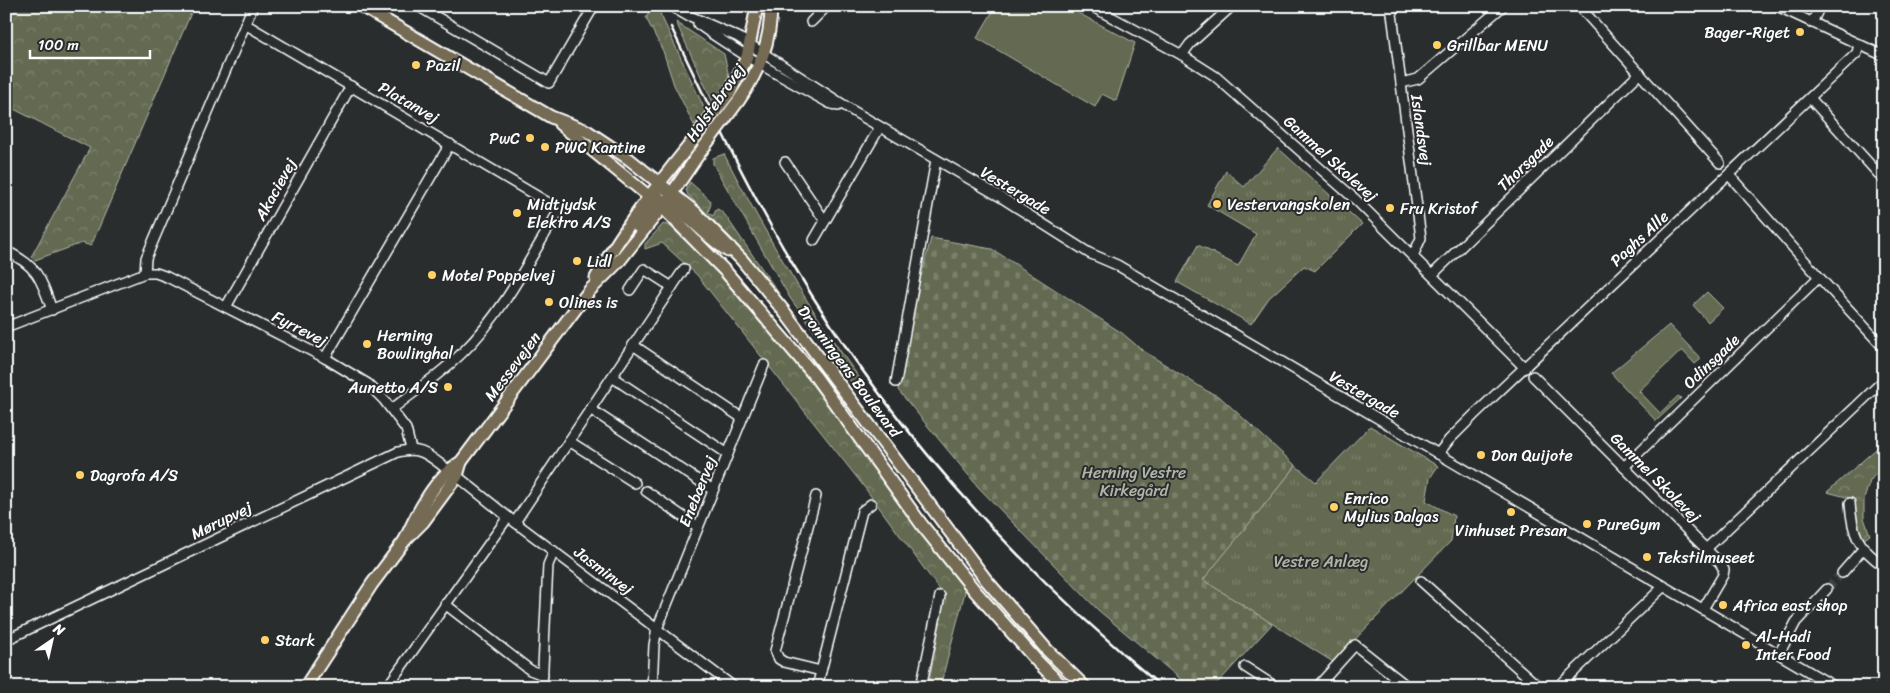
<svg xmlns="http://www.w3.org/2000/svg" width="1890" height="693" viewBox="0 0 1890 693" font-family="Sriracha,sans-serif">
<defs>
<pattern id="forest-crowns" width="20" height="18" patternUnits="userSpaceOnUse" patternTransform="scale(1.25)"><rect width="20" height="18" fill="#636b51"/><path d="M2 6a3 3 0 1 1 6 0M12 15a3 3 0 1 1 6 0" fill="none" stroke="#7a816b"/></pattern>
<pattern id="cemetery-stones" width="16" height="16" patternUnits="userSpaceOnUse" patternTransform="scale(1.25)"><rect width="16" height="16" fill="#636b51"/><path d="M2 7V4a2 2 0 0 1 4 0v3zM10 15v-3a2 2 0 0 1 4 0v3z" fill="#7a816b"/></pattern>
<pattern id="park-tufts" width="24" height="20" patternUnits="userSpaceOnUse" patternTransform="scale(1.25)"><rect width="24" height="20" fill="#636b51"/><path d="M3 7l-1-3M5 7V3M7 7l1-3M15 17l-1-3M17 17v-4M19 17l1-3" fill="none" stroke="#7a816b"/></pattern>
</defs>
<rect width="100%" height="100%" fill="#2a2d2e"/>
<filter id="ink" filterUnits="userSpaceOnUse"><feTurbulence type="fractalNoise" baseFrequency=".02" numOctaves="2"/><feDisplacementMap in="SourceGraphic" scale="10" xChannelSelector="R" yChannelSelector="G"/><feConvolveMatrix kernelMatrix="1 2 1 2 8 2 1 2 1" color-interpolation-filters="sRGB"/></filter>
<g filter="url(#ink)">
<g fill="#636b51" stroke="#b1b5a8">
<polygon points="996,6 1069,6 1078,13 1135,43 1116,101 1102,94 1095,107 977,38"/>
<polygon points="1707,292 1723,308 1708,322 1693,305"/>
<polygon points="1669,325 1701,359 1695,364 1682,350 1639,391 1660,413 1678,396 1681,398 1656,421 1611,373"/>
</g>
<g fill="url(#forest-crowns)" stroke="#b1b5a8">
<polygon points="6,6 194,6 91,246 82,243 35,260 31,257 90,148 6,105"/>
<polygon points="650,11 659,11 706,112 694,125 674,85 663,51 646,18"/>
<polygon points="676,22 724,54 729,77 714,105"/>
<path d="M724 154C767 237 813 316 869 391L862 397 790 298 729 192 713 164V158Z"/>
<polygon points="690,182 710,200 711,204 708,212 713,216 716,210 718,209 725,215 780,295 777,294 733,240 688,195 686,190"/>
<polygon points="663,224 670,226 716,270 783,346 963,586 965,592 940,687 928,687 945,597 862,484 697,275 662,243 645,249 645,244"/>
<polygon points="1884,442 1884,463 1870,481 1864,499 1864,518 1870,535 1863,540 1856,524 1854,499 1827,492"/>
</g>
<polygon fill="url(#cemetery-stones)" stroke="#b1b5a8" points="931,238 992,249 1122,333 1142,350 1207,391 1220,397 1296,466 1204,580 1273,623 1214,687 1190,687 1098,610 979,488 898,390 917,292"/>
<g fill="url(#park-tufts)" stroke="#b1b5a8">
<polygon points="1278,148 1362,224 1315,271 1304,266 1269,298 1251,324 1177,282 1198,245 1238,266 1256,234 1207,205 1226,171 1244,187"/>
<polygon points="1370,426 1438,466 1430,478 1426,501 1454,516 1451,541 1333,662 1203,580 1296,466 1316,482"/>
</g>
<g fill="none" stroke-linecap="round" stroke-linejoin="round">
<polyline stroke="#3f4243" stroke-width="9" stroke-dasharray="9 4.5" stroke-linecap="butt" points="1827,589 1842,573"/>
<g stroke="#fff" stroke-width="12">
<g id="minor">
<polyline points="418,6 549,83 594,6"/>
<polyline points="671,6 688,16"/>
<polyline points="1091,6 1182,55 1215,76 1356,200 1525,368"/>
<polyline points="1391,6 1421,238 1413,256"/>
<polyline points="1579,6 1720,163"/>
<polyline points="1777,6 1884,56"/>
<polyline points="683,13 738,37 853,111 999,196 1089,253 1117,265 1835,687"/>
<polyline points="811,22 827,6"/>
<polyline points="1812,23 1820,6"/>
<path d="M245 24 557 208V214C528 262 503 313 463 352 442 373 415 391 392 409"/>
<path d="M698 24C740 54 784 78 829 103L838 106"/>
<polyline points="1182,55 1190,44 1232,6"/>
<polyline points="1401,83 1418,79 1503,6"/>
<polyline points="1810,98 1884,180"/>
<polyline points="785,162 825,221"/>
<polyline points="1729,175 1819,277 1884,348"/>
<polyline points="814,240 880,127"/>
<path d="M6 251C38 266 41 279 52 310"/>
<polyline points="145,273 146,258 253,6"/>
<polyline points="1432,275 1640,73"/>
<polyline points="630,290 644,269 672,287"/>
<polyline points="226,307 351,86"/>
<polyline points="6,327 145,273 156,273 167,277 325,358 368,384 384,400 406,429 411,449"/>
<polyline points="633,345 742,418"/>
<polyline points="325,358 450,144"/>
<polyline points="1533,376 1720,563 1724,570 1723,575 1703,609"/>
<polyline points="612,377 728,454"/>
<polyline points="896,382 936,160"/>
<polyline points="590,409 713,490"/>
<polyline points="569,441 635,483"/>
<polyline points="1438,454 1449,440 1474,415 1857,53 1859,44"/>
<polyline points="1624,467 1819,277"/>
<polyline points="457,476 508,517 734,687"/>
<polyline points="646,491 698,527"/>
<polyline points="816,496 775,651 779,659 784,662 821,671"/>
<path d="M1850 503C1852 534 1858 548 1884 566"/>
<polyline points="515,522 684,269"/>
<polyline points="1706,549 1884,380"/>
<polyline points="1842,573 1863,549"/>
<polyline points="1421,581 1539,687"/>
<polyline points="445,604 530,670 543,675"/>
<path d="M6 640 398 452C422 446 429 456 448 470"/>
<polyline points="1779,654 1796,622 1827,589"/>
<polyline points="1245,667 1276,687"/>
<polyline points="387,687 508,517"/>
<polyline points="542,687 548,565 554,551"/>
<polyline points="652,687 654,645 657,629 764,365"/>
<polyline points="817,687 862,511 871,504"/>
<polyline points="921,687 940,596"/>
<polyline points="1317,687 1355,645 1408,687"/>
<polyline points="1558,687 1664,586"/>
</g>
</g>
<g stroke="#fff" stroke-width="15">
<g id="major">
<polyline points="361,6 551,117 587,131 629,159 695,212 742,260 783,310 987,581 1047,650 1085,687"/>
<polyline points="730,92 747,57 757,6"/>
<path d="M739 100C759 71 771 42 771 6"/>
<polyline points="560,124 662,207 726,272 815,376 922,525 975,591 1037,661 1063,687"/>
<path d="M659 199C686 210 704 236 728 251"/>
<polyline points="637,226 658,196"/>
<path d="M596 278C622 231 654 189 688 147"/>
<path d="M405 540C417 513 435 477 461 462L589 291 620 260 666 202 698 155"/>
<polyline points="305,687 372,584 405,540 423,522 457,476 461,462"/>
<polyline points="1882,687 1884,685"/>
</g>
</g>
<use href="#minor" stroke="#2a2d2e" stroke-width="9"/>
<use href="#major" stroke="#746b52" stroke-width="11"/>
<path stroke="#fff" stroke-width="2.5" d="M671 27C709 106 746 185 791 261 887 424 1016 566 1162 687"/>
<g stroke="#fff" stroke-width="15" stroke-linecap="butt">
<g id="major-bridge">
<polyline points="688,147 730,92"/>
<polyline points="698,155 739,100"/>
</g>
</g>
<use href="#major-bridge" stroke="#746b52" stroke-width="11"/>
</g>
</g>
<g fill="#ffd166" stroke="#2a2d2e" stroke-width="2">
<circle cx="1800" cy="32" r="5"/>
<circle cx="1437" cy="45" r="5"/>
<circle cx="416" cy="65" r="5"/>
<circle cx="530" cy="138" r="5"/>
<circle cx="545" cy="147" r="5"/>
<circle cx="1217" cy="204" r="5"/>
<circle cx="1390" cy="208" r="5"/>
<circle cx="517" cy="213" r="5"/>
<circle cx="577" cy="261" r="5"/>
<circle cx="432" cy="275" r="5"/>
<circle cx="549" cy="302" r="5"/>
<circle cx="367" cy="344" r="5"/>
<circle cx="448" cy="387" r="5"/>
<circle cx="1481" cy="455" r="5"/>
<circle cx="80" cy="475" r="5"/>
<circle cx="1334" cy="507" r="5"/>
<circle cx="1511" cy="512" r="5"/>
<circle cx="1587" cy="524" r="5"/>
<circle cx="1647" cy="557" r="5"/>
<circle cx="1723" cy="605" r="5"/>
<circle cx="265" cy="640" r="5"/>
<circle cx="1746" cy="645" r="5"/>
</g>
<g text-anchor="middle" stroke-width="4" stroke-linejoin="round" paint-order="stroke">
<g font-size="16" fill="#fff" stroke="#2a2d2e" text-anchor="start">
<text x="1790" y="38" text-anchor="end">Bager-Riget</text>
<text x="1447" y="51">Grillbar MENU</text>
<text x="426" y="71">Pazil</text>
<text x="520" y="144" text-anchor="end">PwC</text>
<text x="555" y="153">PWC Kantine</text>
<text x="527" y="210">Midtjydsk<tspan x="527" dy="18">Elektro A/S</tspan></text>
<text x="1227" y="210">Vestervangskolen</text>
<text x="1400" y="214">Fru Kristof</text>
<text x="587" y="267">Lidl</text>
<text x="442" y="281">Motel Poppelvej</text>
<text x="559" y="308">Olines is</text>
<text x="377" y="341">Herning<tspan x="377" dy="18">Bowlinghal</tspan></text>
<text x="438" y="393" text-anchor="end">Aunetto A/S</text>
<text x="1491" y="461">Don Quijote</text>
<text x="90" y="481">Dagrofa A/S</text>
<text x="1344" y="504">Enrico<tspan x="1344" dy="18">Mylius Dalgas</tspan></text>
<text x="1597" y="530">PureGym</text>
<text x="1511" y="536" text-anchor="middle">Vinhuset Presan</text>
<text x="1657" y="563">Tekstilmuseet</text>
<text x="1733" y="611">Africa east shop</text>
<text x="1756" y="642">Al-Hadi<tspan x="1756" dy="18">Inter Food</tspan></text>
<text x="275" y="646">Stark</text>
</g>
<g font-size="16" fill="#fff" stroke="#2a2d2e">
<text transform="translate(409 102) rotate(30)" y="6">Platanvej</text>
<text transform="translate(715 102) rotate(-55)" y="6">Holstebrovej</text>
<text transform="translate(1422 130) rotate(82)" y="6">Islandsvej</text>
<text transform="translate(1331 158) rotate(42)" y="6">Gammel Skolevej</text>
<text transform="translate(1525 163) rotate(-44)" y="6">Thorsgade</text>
<text transform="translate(275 189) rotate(-61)" y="6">Akacievej</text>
<text transform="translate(1016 190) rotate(31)" y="6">Vestergade</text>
<text transform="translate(1639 238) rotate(-43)" y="6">Paghs Alle</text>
<text transform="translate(300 328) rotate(27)" y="6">Fyrrevej</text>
<text transform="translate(1711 361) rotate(-44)" y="6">Odinsgade</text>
<text transform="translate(512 366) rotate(-53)" y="6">Messevejen</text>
<text transform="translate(850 371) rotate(53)" y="6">Dronningens Boulevard</text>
<text transform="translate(1365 394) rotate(30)" y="6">Vestergade</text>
<text transform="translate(1656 477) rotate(45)" y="6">Gammel Skolevej</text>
<text transform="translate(697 491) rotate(-68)" y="6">Enebærvej</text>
<text transform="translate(221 520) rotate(-26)" y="6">Mørupvej</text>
<text transform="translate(604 570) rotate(37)" y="6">Jasminvej</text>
</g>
<g font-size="16" fill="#b1b5a8" stroke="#2a2d2e">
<text x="1134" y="478">Herning Vestre<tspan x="1134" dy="18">Kirkegård</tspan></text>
<text x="1321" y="567">Vestre Anlæg</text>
</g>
</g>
<rect width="1890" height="693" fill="none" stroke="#2a2d2e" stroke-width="25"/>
<rect x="12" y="12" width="1865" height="668" fill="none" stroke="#fff" stroke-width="2" filter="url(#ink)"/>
<g transform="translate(52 640) rotate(34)" stroke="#2a2d2e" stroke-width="4" paint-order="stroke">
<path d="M0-4L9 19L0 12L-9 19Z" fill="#ffffff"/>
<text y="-8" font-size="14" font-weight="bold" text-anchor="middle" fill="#ffffff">N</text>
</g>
<path d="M30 50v8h120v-8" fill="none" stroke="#ffffff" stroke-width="2.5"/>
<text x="38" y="50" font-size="15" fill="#ffffff" stroke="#2a2d2e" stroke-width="4" paint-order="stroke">100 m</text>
</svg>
